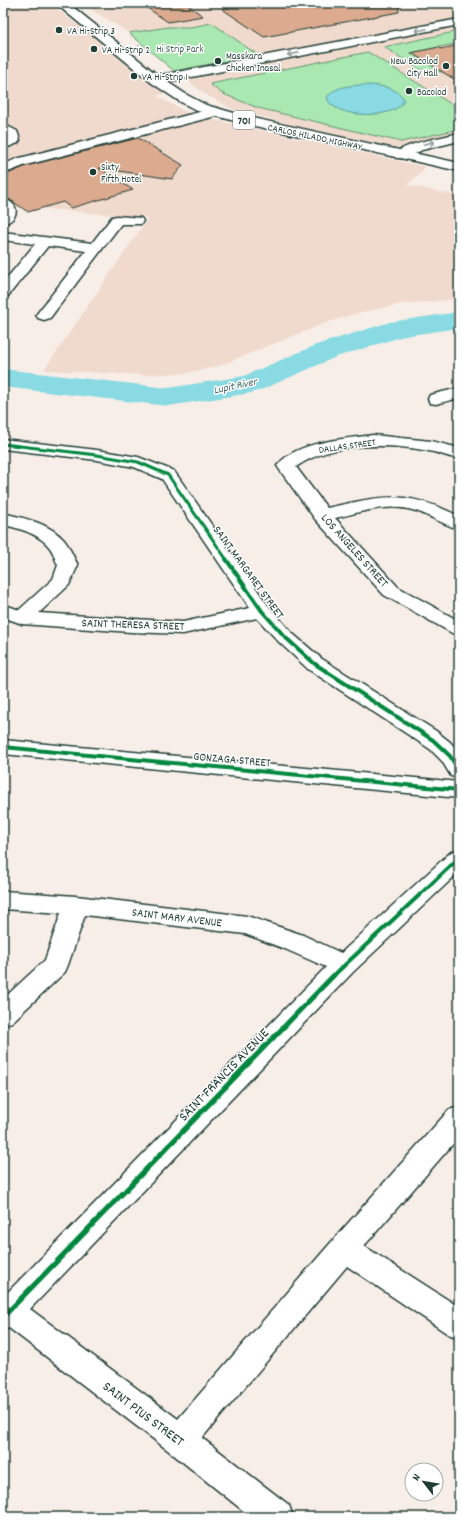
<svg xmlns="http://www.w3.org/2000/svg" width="462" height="1520" viewBox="0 0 462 1520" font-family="Dekko,sans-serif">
<rect width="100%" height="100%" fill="#f8eee8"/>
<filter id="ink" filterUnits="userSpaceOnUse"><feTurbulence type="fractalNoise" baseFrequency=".025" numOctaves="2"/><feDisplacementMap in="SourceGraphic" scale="8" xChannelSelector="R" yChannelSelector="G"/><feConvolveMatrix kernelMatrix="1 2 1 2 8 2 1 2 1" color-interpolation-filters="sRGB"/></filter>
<g filter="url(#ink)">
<g fill="#f0dacd">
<polygon points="3,3 49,3 167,93 157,96 192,115 426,167 407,185 459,196 459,299 403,304 358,313 323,324 216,367 187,373 143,375 44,370 148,218 3,205"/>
<polygon points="119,3 459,3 459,143 419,152 297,126 234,110 203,93 129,33 89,8"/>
</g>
<g fill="#a9e8b0" stroke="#649272">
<polygon points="212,23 258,55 174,71 129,33 168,27 191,27"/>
<polygon points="459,31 459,43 412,53 443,72 420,70 384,47"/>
<polygon points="368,52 459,109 459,129 401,142 258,108 221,93 210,84"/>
</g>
<path fill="#89dae2" stroke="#5f9b9c" d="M359 85C374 85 395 85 404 99 400 121 330 119 327 97 335 87 347 86 359 85Z"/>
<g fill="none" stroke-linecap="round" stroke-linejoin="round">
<polygon fill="#89dae2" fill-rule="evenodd" points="459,312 459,328 404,336 336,357 261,390 251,393 168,406 3,387 3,369 168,388 244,376 316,345 390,322"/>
</g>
<g fill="#dcaa8e" stroke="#1f3d34">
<polygon points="140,3 185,3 203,16 168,22"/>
<polygon points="257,3 398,3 399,12 264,37 222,9"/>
<polygon points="459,45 459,82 411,53 439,47 441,49"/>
<polygon points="138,138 183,165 172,179 99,168 133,190 71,208 63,202 28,212 3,195 3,176 5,175 26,166"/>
</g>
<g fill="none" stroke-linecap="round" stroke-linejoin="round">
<g stroke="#1f3d34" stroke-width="3">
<g id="minor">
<polygon points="459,19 459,25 156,84 152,83 150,80 152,77 156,76"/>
<polygon points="215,108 220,109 221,112 220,115 26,165 3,174 3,165 16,159"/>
<polygon points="3,124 17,131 20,140 18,143 3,149 3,140 6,138 3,134"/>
<path d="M459 133V141L422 150 406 158H396L394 155C403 143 444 137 459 133Z"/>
<path d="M3 199C21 203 19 220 3 224Z"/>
<polygon points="117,216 141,218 143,221 141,224 121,224 50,318 44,320 38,318 36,315 86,251 48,246 8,296 3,298 3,283 35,244 3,240 3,232 92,243 112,217"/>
<polygon points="459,388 459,398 436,404 430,403 428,399 430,395"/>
<path d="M373 435 431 441 459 448V459C449 457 439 453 429 451 388 443 331 442 296 467L327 508C384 496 403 489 459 516V529C444 525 431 516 416 511 390 502 361 512 335 518L398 587 459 621V635L452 633 384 595 315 519 277 466C295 441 345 439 373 435Z"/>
<path d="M3 439 97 450 138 457 174 471 269 607 293 634 322 659 436 731 450 742 459 752V778L451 776 442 761 430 749 308 669 279 642 257 618 183 634 131 632 22 624 3 617V604L19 610 53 579 58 565C55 560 54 553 50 548 40 534 19 528 3 525V513C24 518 49 523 64 540 70 547 73 557 78 565L69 585 39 613 183 622 250 608 162 479 134 467 97 460 3 449Z"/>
<polygon points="3,740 459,782 459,798 3,754"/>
<polygon points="459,850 459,872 353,972 30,1309 178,1419 334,1239 449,1110 459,1107 459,1137 364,1246 459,1307 459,1338 448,1334 347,1266 202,1438 289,1505 293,1517 251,1517 169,1451 9,1328 3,1331 3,1293 6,1294 326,967 285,949 245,934 85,915 68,965 65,972 12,1022 3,1025 3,999 45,960 61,913 3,909 3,891 76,896 247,916 303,935 341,953 451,852"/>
</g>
</g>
<g stroke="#1f3d34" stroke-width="3">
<polygon id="major" points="55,3 68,3 160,77 187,95 206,105 248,117 459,163 459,171 246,124 198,111 179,101 152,83"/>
</g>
<use href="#minor" fill="#fff" fill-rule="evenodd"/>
<use href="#major" fill="#fff" fill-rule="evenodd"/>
<g stroke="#fff" stroke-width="5">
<polyline id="cycleway-far2" points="3,444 97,455 138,462 168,475 227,560"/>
</g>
<g stroke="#fff" stroke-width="6">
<g id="cycleway-far1">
<polyline points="226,559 262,611 286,638 315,664 433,740 450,756 459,771"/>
<polyline points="3,747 459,790"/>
<polyline points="333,976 459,858"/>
</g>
</g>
<g stroke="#fff" stroke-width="8">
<polyline id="cycleway" points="3,1317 334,975"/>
</g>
<use href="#cycleway-far2" stroke="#00873e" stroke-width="3"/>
<use href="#cycleway-far1" stroke="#00873e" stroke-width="4"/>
<use href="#cycleway" stroke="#00873e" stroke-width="5"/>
</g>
<defs><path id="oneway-shaft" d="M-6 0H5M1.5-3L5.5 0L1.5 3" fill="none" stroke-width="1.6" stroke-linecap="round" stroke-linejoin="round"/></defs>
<g stroke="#8f9e9a">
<use href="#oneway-shaft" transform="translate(421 30) rotate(169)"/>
<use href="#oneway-shaft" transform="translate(293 54) rotate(169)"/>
<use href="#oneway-shaft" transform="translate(429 143) rotate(-13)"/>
</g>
</g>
<g fill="#1f3d34" stroke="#fff" stroke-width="1.5">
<circle cx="59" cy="30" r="4"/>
<circle cx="94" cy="49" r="4"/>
<circle cx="218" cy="61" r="4"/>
<circle cx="446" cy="66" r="4"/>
<circle cx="134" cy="76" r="4"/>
<circle cx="409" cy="91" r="4"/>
<circle cx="93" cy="172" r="4"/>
</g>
<g text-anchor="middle" stroke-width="3" stroke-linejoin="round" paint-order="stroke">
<g font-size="10" fill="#1f3d34" stroke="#fff" text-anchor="start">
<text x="67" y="34">VA Hi-Strip 3</text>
<text x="102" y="53">VA Hi-Strip 2</text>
<text x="226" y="59">Masskara<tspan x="226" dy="12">Chicken Inasal</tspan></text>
<text x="438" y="64" text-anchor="end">New Bacolod<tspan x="438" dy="12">City Hall</tspan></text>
<text x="142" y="80">VA Hi-Strip 1</text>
<text x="417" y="95">Bacolod</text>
<text x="101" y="170">Sixty<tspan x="101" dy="12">Fifth Hotel</tspan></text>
</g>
<g font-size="10" fill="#3b5f4d" stroke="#fff">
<text x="180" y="52">Hi Strip Park</text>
</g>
<g font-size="10" fill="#1f3d34" stroke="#fff">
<text transform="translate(315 136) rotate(12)" y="4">CARLOS HILADO HIGHWAY</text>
<text transform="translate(347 445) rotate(-8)" y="4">DALLAS STREET</text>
</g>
<rect fill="#fff" stroke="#627771" stroke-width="1" x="233" y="111" width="22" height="18" rx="3"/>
<g font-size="11" font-weight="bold" fill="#1f3d34">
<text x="244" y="124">701</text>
</g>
<g font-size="11" font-style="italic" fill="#3a6460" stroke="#fff">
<text transform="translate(235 385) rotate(-12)" y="4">Lupit River</text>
</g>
<g font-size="12" fill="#1f3d34" stroke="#fff">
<text transform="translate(355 550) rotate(48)" y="4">LOS ANGELES STREET</text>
<text transform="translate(249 572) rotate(54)" y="4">SAINT MARGARET STREET</text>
<text transform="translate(133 624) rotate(2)" y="4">SAINT THERESA STREET</text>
<text transform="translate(232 759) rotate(5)" y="4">GONZAGA STREET</text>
<text transform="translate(177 917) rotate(7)" y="4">SAINT MARY AVENUE</text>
</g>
<g font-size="14" fill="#1f3d34" stroke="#fff">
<text transform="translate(223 1074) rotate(-46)" y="5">SAINT FRANCIS AVENUE</text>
<text transform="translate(144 1413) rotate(37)" y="5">SAINT PIUS STREET</text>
</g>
</g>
<rect width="462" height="1520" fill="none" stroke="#fff" stroke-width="16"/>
<rect x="8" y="8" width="446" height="1504" fill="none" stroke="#1f3d34" stroke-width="1.5" filter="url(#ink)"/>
<g transform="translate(424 1482) rotate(301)"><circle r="19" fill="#ffffff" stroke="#a5b1ae"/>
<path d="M0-3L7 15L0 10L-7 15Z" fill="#1f3d34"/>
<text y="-6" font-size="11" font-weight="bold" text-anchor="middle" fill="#1f3d34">N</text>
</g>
</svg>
